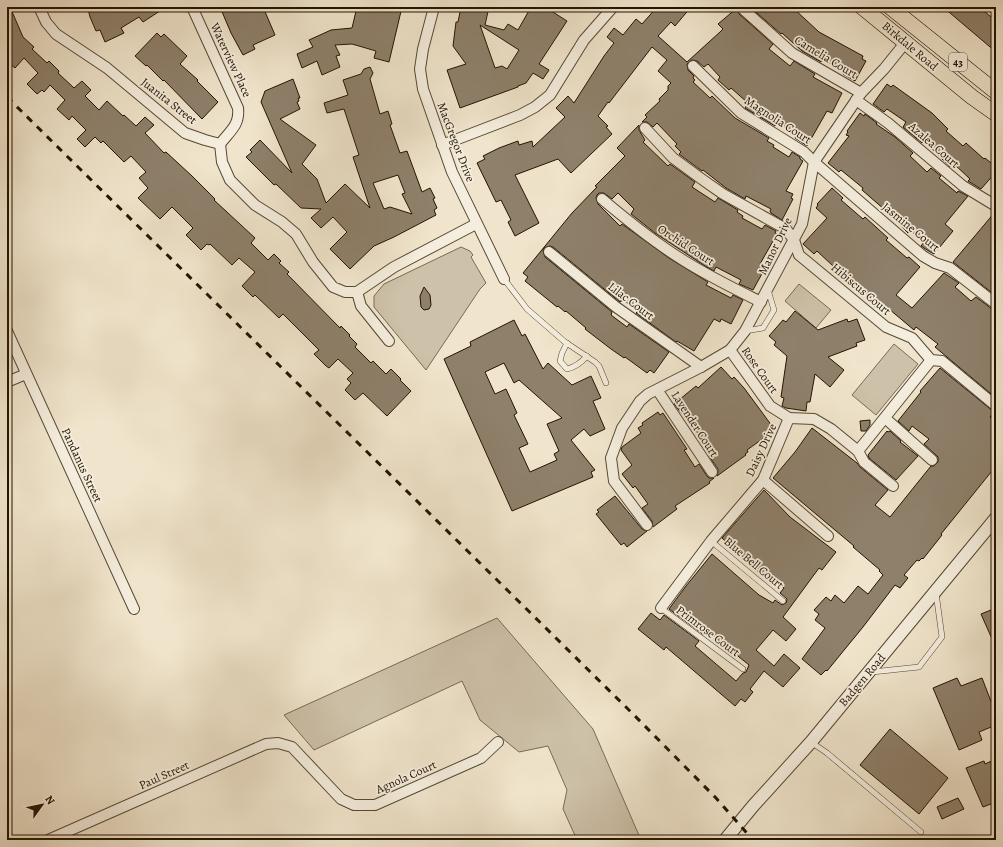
<svg xmlns="http://www.w3.org/2000/svg" width="1003" height="847" viewBox="0 0 1003 847" font-family="Alegreya,serif">
<rect width="100%" height="100%" fill="#f0e5cc"/>
<filter id="stains"><feTurbulence type="fractalNoise" baseFrequency=".005" numOctaves="4"/><feColorMatrix values="0 0 0 0 .2 0 0 0 0 .09 0 0 0 0 .02 0 0 0 .5 -.17"/></filter>
<radialGradient id="worn" r=".72"><stop offset=".6" stop-color="#630" stop-opacity="0"/><stop offset="1" stop-color="#630" stop-opacity=".3"/></radialGradient>
<g fill="#cdc1a9" stroke="#786a55">
<polygon points="461,247 470,251 473,255 471,257 486,283 480,289 426,370 374,307 374,296 384,284"/>
<polygon points="799,284 831,310 816,328 785,301"/>
<polygon points="894,344 918,364 876,415 852,395"/>
<polygon points="497,618 593,729 641,840 577,840 563,809 567,790 548,746 519,752 480,720 462,681 314,750 284,715"/>
</g>
<g fill="#8e806b" stroke="#231301" fill-rule="evenodd">
<polygon points="7,7 10,7 23,37 34,47 32,49 47,63 49,61 59,71 58,73 74,88 82,81 91,90 85,96 99,110 107,101 123,116 124,115 136,126 145,117 154,125 145,133 164,153 166,152 192,176 215,199 214,200 255,238 251,243 268,260 274,254 281,261 279,263 289,272 287,274 340,328 341,326 350,335 349,336 357,344 355,347 371,363 373,361 386,374 391,369 401,379 400,380 411,391 387,416 363,393 355,400 345,390 351,383 347,379 353,373 338,359 329,368 326,366 314,354 319,350 283,314 279,318 255,295 253,297 242,286 255,272 239,258 232,265 210,244 209,245 207,244 201,250 186,235 193,228 172,207 160,219 138,198 148,188 139,178 146,172 131,156 124,162 103,141 101,143 95,137 85,147 77,139 86,130 72,116 69,120 57,109 65,100 50,85 44,92 42,90 37,94 27,84 38,73 24,58 15,68 7,61"/>
<polygon points="93,7 166,7 143,22 139,17 121,28 124,33 105,42 100,30 96,31 90,17 88,9"/>
<polygon points="220,7 263,7 275,35 253,45 255,49 243,55 231,33"/>
<polygon points="357,7 402,7 389,62 374,58 376,51 352,44 335,45 340,55 336,56 340,67 322,75 317,61 302,68 297,54 313,47 309,40 331,30 352,28"/>
<path d="M461 7H489L485 25 504 30 508 24 518 30 531 7H545L567 21 539 64 549 70 543 79 533 73 526 83 518 86V87L460 108 447 70 466 64 453 46 456 22H458ZM480 25 519 50 507 69 502 66 495 68Z"/>
<polygon points="657,7 691,7 675,26 671,22 658,36 687,62 720,32 723,29 718,24 737,8 739,14 773,44 769,49 790,66 794,61 815,74 813,77 842,93 832,113 827,111 807,146 795,138 797,135 777,123 775,126 745,108 748,103 731,88 729,90 718,80 720,77 708,64 704,67 697,61 692,60 687,64 688,70 694,76 693,78 695,80 693,82 710,98 712,96 735,118 769,138 767,141 774,145 773,147 789,157 792,152 800,157 800,159 803,161 786,191 793,194 791,198 793,199 782,220 771,213 770,211 771,209 746,196 745,199 726,188 703,170 702,171 679,154 681,152 675,146 677,144 657,123 653,127 647,122 642,122 647,117 645,115 660,101 659,99 668,90 668,86 671,83 658,71 667,60 652,47 609,103 608,102 598,116 608,126 606,127 612,134 571,173 558,159 515,175 539,223 515,236 508,222 511,220 501,200 496,202 477,163 485,159 483,156 499,148 518,141 519,145 532,141 533,147 565,117 556,108 568,96 574,103 604,56 614,43 607,37 614,28 623,35 636,19 642,24"/>
<polygon points="750,7 792,7 819,32 863,56 862,59 866,61 855,81 843,74 844,71 822,59 821,62 802,51 782,33 781,34"/>
<polygon points="943,7 979,7 996,21 996,52"/>
<polygon points="157,33 161,37 164,34 187,56 180,64 198,80 197,81 218,102 202,119 164,80 163,81 147,65 146,66 135,56"/>
<path d="M370 67 373 73 370 79 380 114 388 111 392 124 390 125 400 153 407 151 422 192 430 188 435 198 433 199 437 208 434 210 436 215 394 237 374 246 350 269 330 249 347 232 333 217 321 228 311 218 321 209 301 208 276 184 274 185 246 157 252 152 250 150 260 140 292 173 261 102 265 91 293 79 300 98H298L299 101 297 102 300 109 280 119 316 145 302 164 317 179 326 203 345 184 370 208 353 157 359 155 344 109 327 113 324 103 348 95 343 80 361 74 364 69ZM398 175 405 193 402 194 412 214 390 207 384 209 373 183Z"/>
<polygon points="887,84 891,87 893,85 932,113 948,129 946,131 963,146 966,143 984,159 985,158 996,167 996,172 981,189 968,181 970,179 953,163 950,167 924,141 922,143 903,127 906,122 887,109 884,112 873,104"/>
<polygon points="860,113 864,116 865,114 877,123 876,124 895,137 913,153 910,156 927,172 931,168 941,176 939,178 957,193 958,191 968,196 945,224 953,231 934,254 927,250 921,246 924,242 910,230 908,233 885,210 862,190 863,188 841,170 839,172 828,163 849,136 846,135 848,132 847,131"/>
<polygon points="639,125 639,130 645,140 643,142 668,166 670,164 695,182 692,187 715,202 718,198 738,210 737,212 743,216 742,218 762,229 765,225 776,231 775,233 777,234 760,264 764,266 762,269 764,270 753,290 739,284 741,280 716,267 714,271 705,266 655,233 631,214 634,209 618,193 612,199 604,193 599,193 597,195 596,198 598,204 620,226 622,224 669,258 708,282 706,285 731,298 733,295 743,300 731,324 721,319 720,322 714,319 694,351 677,341 676,342 636,313 638,311 623,300 620,302 553,247 550,246 544,248 543,251 545,257 612,312 611,315 627,327 629,324 669,352 654,373 650,370 647,373 625,357 624,358 611,349 585,329 586,328 566,311 565,312 558,306 557,307 525,281 528,277 523,273 572,213 597,187 595,186 625,156 617,148"/>
<polygon points="832,188 843,198 841,200 863,219 865,217 888,238 886,240 907,258 909,257 920,267 896,295 912,308 944,273 959,283 955,287 971,301 976,297 992,309 996,310 996,398 935,347 938,344 916,327 914,330 889,309 884,314 873,305 875,302 858,287 856,290 842,279 831,269 833,266 817,251 814,254 803,244 827,218 816,208 818,205 817,204"/>
<polygon points="995,212 996,249 991,255 996,259 996,296 953,262"/>
<polygon points="424,287 430,295 431,305 429,309 424,310 421,307 420,296"/>
<polygon points="795,311 818,330 847,319 848,322 857,319 865,340 856,343 857,346 828,357 844,370 830,387 815,374 810,402 807,402 806,411 786,408 782,406 784,398 781,397 787,356 774,345 776,342 769,336 783,320 786,322"/>
<path d="M514 320 522 336 525 334 543 369 548 363 572 385 591 376 601 398 593 401 605 429 590 436 584 429 571 440 595 470 591 472 593 477 512 511 444 359 471 346 470 342ZM504 363 514 383 519 380 562 418 547 424 559 451 554 454 557 460 530 472 519 448 528 444 514 415 517 413 506 389 495 394 485 372Z"/>
<polygon points="721,367 732,379 734,377 744,388 775,430 747,450 748,452 745,454 746,455 717,476 718,472 718,469 709,456 714,453 674,404 696,386 698,388"/>
<polygon points="940,368 994,412 990,417 996,422 996,466 941,534 942,535 923,559 922,558 919,561 917,560 904,575 908,578 900,588 895,585 863,627 827,671 826,670 821,675 802,659 825,628 815,620 819,614 814,610 826,597 831,601 835,595 844,603 858,586 868,594 883,575 879,571 880,570 853,547 854,546 773,478 795,452 812,428 857,463 860,467 888,490 875,505 890,517 931,466 934,466 938,462 938,457 924,444 929,439 912,426 909,431 898,421 921,392 920,391"/>
<polygon points="658,412 660,415 663,413 687,449 684,450 695,467 699,464 707,476 709,478 714,478 709,482 710,483 675,506 677,509 653,527 652,521 642,508 648,504 635,486 633,488 622,474 632,465 621,450 622,447 641,433 638,428 643,425 642,423"/>
<polygon points="870,420 870,425 866,431 861,431 860,421"/>
<polygon points="887,431 888,432 890,431 901,441 900,442 918,456 896,480 869,458 868,455"/>
<polygon points="764,490 790,517 836,552 822,570 819,568 783,617 796,629 786,641 773,630 756,650 774,666 784,654 800,668 783,687 764,671 750,689 753,692 745,702 741,699 735,706 666,647 664,650 638,629 651,613 660,620 664,615 699,641 695,646 736,681 743,673 746,672 749,665 707,631 704,635 669,609 686,586 712,554 759,595 773,603 775,600 782,605 786,603 787,599 780,593 784,588 767,575 765,578 722,538"/>
<polygon points="615,496 642,529 647,531 627,547 624,543 621,545 596,514 599,512 597,510"/>
<polygon points="996,608 996,648 981,614"/>
<polygon points="957,678 961,686 982,678 992,704 996,702 996,725 979,732 982,740 959,750 933,688"/>
<polygon points="890,729 948,778 919,814 860,765"/>
<polygon points="996,759 996,802 983,807 966,768 984,761 985,764"/>
<polygon points="958,798 964,809 942,819 937,807"/>
</g>
<g fill="none" stroke-linecap="round" stroke-linejoin="round">
<g stroke="#564834" stroke-width="6">
<g id="service">
<polyline points="504,279 527,309 565,342 595,362 599,366 606,383"/>
<polyline points="745,331 763,328 774,310 768,290"/>
<path d="M567 343 562 353 560 361 567 369C576 367 581 363 587 356"/>
<polyline points="711,541 783,601"/>
<polyline points="661,608 743,669"/>
<polyline points="872,672 919,667 942,637 936,593"/>
<polyline points="811,742 827,753 921,832"/>
</g>
</g>
<g stroke="#564834" stroke-width="12">
<g id="minor">
<polyline points="39,7 46,22 56,34 107,68 185,133 205,140 220,144 222,162 230,180 255,205 282,222 296,234 313,262 333,287 345,292 357,292 394,267 476,224"/>
<path d="M192 7 238 108C240 125 230 131 220 144"/>
<polyline points="434,7 423,49 420,69 423,89 452,172 504,279"/>
<polyline points="743,9 792,53 861,93"/>
<polyline points="693,66 741,113 804,152 814,162 923,256 935,263 950,268 996,304"/>
<polyline points="856,100 888,123 963,186 996,206"/>
<polyline points="645,128 673,158 703,180 723,194 786,229 794,240 799,255 886,327 912,338 931,360 942,361 996,406"/>
<polyline points="442,145 520,115 535,107 550,95 584,40 613,7"/>
<path d="M602 199C628 221 654 242 683 260 708 276 735 289 761 302"/>
<polyline points="549,252 616,307 701,367"/>
<polyline points="357,292 361,306 389,341"/>
<polyline points="7,331 134,609"/>
<polyline points="730,350 770,406 789,418"/>
<polyline points="7,382 26,374"/>
<polyline points="658,391 712,472"/>
<polyline points="885,418 932,460"/>
<polyline points="858,451 864,462 893,486"/>
<polyline points="763,480 828,536"/>
<polyline points="647,525 614,481 611,458 622,428 640,401 648,394 701,367 730,350 745,331 802,224 814,162 861,93 884,69 905,43"/>
<polyline points="661,608 711,541 763,480 789,418 814,419 831,429 858,451 931,360"/>
<polyline points="48,840 266,744 278,743 292,747 341,799 354,805 375,805 481,758 498,742"/>
</g>
</g>
<g stroke="#564834" stroke-width="14">
<polyline id="tertiary" points="725,840 753,806 811,742 996,518"/>
</g>
<g stroke="#231301" stroke-width="16">
<g id="primary">
<polyline points="862,7 972,97 996,114"/>
<polyline points="890,7 996,92"/>
</g>
</g>
<use href="#service" stroke="#f5eede" stroke-width="5"/>
<use href="#minor" stroke="#f5eede" stroke-width="10"/>
<use href="#tertiary" stroke="#f5eede" stroke-width="12"/>
<use href="#primary" stroke="#f0e5cc" stroke-width="15"/>
<polyline stroke="#231301" stroke-width="3" stroke-dasharray="7 7" stroke-linecap="butt" points="7,97 632,713 716,798 753,840"/>
</g>
<g text-anchor="middle" stroke-width="3.5" stroke-linejoin="round" paint-order="stroke">
<rect fill="#f5eede" stroke="#625543" stroke-width="1" x="949" y="53" width="18" height="18" rx="3"/>
<g font-size="11" font-weight="bold" fill="#231301">
<text x="958" y="66">43</text>
</g>
<g font-size="12" fill="#231301" stroke="#f5eede">
<text transform="translate(910 46) rotate(40)" y="4">Birkdale Road</text>
<text transform="translate(826 57) rotate(31)" y="4">Camelia Court</text>
<text transform="translate(231 60) rotate(65)" y="4">Waterview Place</text>
<text transform="translate(169 101) rotate(38)" y="4">Juanita Street</text>
<text transform="translate(778 120) rotate(33)" y="4">Magnolia Court</text>
<text transform="translate(456 142) rotate(69)" y="4">MacGregor Drive</text>
<text transform="translate(934 145) rotate(41)" y="4">Azalea Court</text>
<text transform="translate(911 227) rotate(39)" y="4">Jasmine Court</text>
<text transform="translate(686 245) rotate(33)" y="4">Orchid Court</text>
<text transform="translate(775 246) rotate(-64)" y="4">Manor Drive</text>
<text transform="translate(861 289) rotate(40)" y="4">Hibiscus Court</text>
<text transform="translate(631 301) rotate(37)" y="4">Lilac Court</text>
<text transform="translate(760 370) rotate(55)" y="4">Rose Court</text>
<text transform="translate(695 424) rotate(57)" y="4">Lavender Court</text>
<text transform="translate(761 450) rotate(-65)" y="4">Daisy Drive</text>
<text transform="translate(82 465) rotate(65)" y="4">Pandanus Street</text>
<text transform="translate(754 563) rotate(40)" y="4">Blue Bell Court</text>
<text transform="translate(708 631) rotate(37)" y="4">Primrose Court</text>
<text transform="translate(862 680) rotate(-50)" y="4">Badgen Road</text>
<text transform="translate(164 775) rotate(-24)" y="4">Paul Street</text>
<text transform="translate(406 777) rotate(-24)" y="4">Agnola Court</text>
</g>
</g>
<rect width="1003" height="847" fill="none" stroke="#f0e5cc" stroke-width="24"/>
<rect x="8" y="8" width="987" height="831" fill="none" stroke="#231301" stroke-width="2"/>
<rect x="12" y="12" width="979" height="823" fill="none" stroke="#231301"/>
<g transform="translate(42 805) rotate(57)" stroke="#f5eede" stroke-width="3" paint-order="stroke">
<path d="M0-3L7 15L0 10L-7 15Z" fill="#231301"/>
<text y="-6" font-size="11" font-weight="bold" text-anchor="middle" fill="#231301">N</text>
</g>
<rect width="100%" height="100%" filter="url(#stains)"/>
<rect width="100%" height="100%" fill="url(#worn)"/>
</svg>
